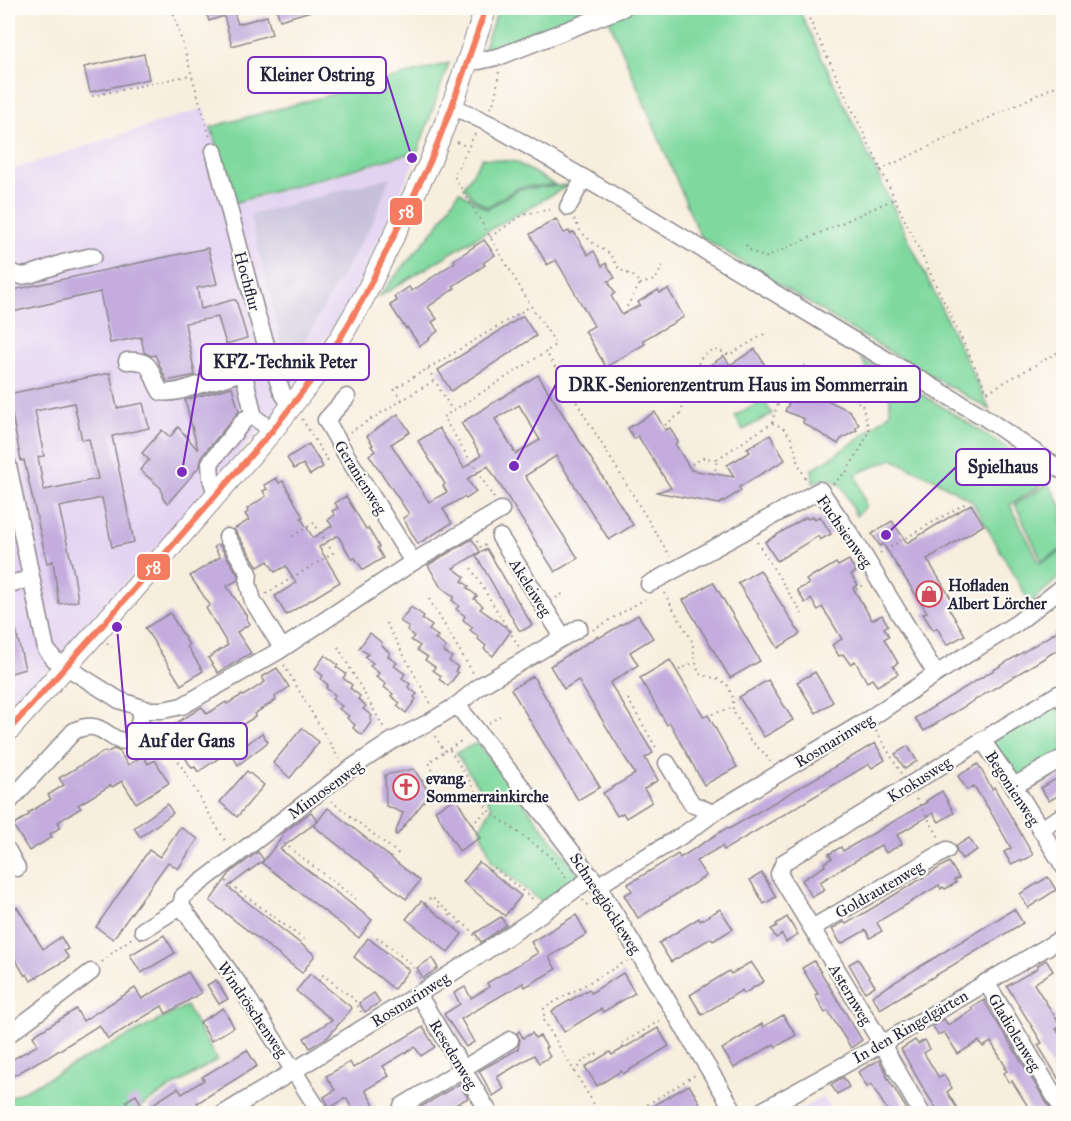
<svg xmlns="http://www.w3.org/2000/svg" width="1071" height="1121" viewBox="0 0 1071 1121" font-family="'IM FELL Great Primer',serif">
<rect width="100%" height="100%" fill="#fdfcf7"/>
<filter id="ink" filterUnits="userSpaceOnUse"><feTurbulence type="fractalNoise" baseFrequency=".0167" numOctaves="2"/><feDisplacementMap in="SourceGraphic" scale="12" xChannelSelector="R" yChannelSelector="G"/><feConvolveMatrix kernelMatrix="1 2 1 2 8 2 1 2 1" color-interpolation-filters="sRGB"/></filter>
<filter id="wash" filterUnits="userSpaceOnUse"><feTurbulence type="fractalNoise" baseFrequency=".008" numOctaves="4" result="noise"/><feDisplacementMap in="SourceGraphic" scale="24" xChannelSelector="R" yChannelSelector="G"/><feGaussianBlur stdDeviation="1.35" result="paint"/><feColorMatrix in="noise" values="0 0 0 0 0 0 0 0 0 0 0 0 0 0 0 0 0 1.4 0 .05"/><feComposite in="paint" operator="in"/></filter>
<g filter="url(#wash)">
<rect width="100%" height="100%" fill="#f8eede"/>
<g fill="#e3d3f2">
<polygon points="204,108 232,205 419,152 355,292 314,358 277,411 8,715 8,171"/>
<polygon points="823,1097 833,1113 795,1113"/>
</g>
<polygon fill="#c6c0da" points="390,177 373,221 288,369 250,215"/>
<g fill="#7fd99f" stroke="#507e6d" stroke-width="1.5">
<polygon points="499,8 798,8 990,410 856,332 700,236 627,62 604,9 489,57 482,52"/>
<polygon points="449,63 418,151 233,203 211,127"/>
<polygon points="482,158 516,162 555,185 519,187 487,207 471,196 464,187"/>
<polygon points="569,185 484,233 377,298 439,224 459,191 487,209 519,189"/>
<path d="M862 359 946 409 1040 469 1048 481 1010 505 1040 563 1063 551V574L1030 603 972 501 934 479 892 459 856 474 866 506 856 516 842 486 828 477 813 483 812 469C840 453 866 435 890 413V398L875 385Z"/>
<polygon points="764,400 772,414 743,430 735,416"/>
<polygon points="1049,484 1063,509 1063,549 1042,561 1015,504"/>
<polygon points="1058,694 1063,702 1063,757 1014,786 982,740"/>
<polygon points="477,743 582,878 543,903 492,862 480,828 492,807 456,753"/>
<polygon points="186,1006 217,1060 130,1113 8,1114 8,1099"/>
</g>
<g id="blocks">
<g fill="#c4adde" fill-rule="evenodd">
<polygon points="205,8 244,8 244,10 234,13 238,24 267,16 272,34 232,46 224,16 209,21"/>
<polygon points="276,8 313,8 314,10 280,20"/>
<polygon points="144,54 149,79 90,92 84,67"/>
<polygon points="556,219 564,233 569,231 570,234 574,232 588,255 594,251 602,266 606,263 615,278 608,281 615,293 611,296 622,315 640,305 638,302 658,290 660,293 668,289 684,317 643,340 645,344 606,367 585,331 594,326 556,260 547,265 530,234"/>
<polygon points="484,240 495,255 483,263 485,265 453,286 455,288 428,307 437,319 432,322 438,331 429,338 430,339 420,346 407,327 406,329 390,305 397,301 394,297 409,287 412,291 455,262 454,260"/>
<polygon points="208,248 217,284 197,288 201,309 232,300 236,300 247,338 226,344 218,317 185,323 195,375 191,376 167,381 155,355 151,356 144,352 141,337 110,343 100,292 8,313 8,291"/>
<polygon points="523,316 536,336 451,391 438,370"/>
<polygon points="755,349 771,375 761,382 758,376 728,395 718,378 714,380 707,367 724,356 730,365"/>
<path d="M110 373 117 408 143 403 149 428 112 436 134 542 112 547 102 498 59 507 74 574 78 601 59 604 53 561 47 563 24 460 21 461 8 394ZM74 403 82 440 89 439 98 479 44 490 38 457 44 456 35 411Z"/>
<path d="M538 375 633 525 609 540 556 456 525 476 578 558 555 572 488 466 467 479 476 492 466 499 464 497 443 509 452 523 418 544 403 518 409 514 369 455 375 451 371 446 373 445 367 436 398 414 410 432 391 444 429 502 447 492 443 486 445 484 418 441 439 428 464 468 481 455 461 423ZM519 405 540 440 516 454 495 419Z"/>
<polygon points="793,384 850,411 859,425 855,427 857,430 841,439 838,444 803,423 804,419 785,411 791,399 787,397"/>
<polygon points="232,387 239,411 202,456 200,466 168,503 163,499 161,488 140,470 149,460 142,453 162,430 170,437 178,427 198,450 185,400"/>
<polygon points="655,412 665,430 670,428 678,442 675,444 691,470 734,477 727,465 750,452 747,448 770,435 785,460 739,487 741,491 719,504 656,492 671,488 638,436 634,439 628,428"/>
<polygon points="309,444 323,467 310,475 303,464 294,469 287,458"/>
<polygon points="276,478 279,483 283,481 303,517 301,518 313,538 332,526 328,520 335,515 332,511 338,508 335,503 346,496 366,529 368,528 374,538 379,547 377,548 383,558 363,570 355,558 352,559 338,536 336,536 319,547 340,582 286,615 275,596 296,583 286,566 275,572 268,561 258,567 234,529 249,520 245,514 248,512 247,509 266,496 263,491 267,489 264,485"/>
<polygon points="971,504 984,525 927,559 955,605 949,609 965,635 947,645 937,628 933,630 923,614 927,612 883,544 880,546 872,534 892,521 907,543"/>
<polygon points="813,516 815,519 820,516 831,534 820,540 818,536 777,561 765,542 806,517 808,519"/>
<polygon points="472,539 480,552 453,568 465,577 462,581 469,586 467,588 477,596 474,599 483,606 480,609 511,631 493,656 484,649 486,646 478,639 479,637 470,630 473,627 463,620 465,616 456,609 459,606 452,600 454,597 440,586 428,565"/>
<polygon points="219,544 238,575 238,580 227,586 247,617 246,618 250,624 237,632 251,653 218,673 208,658 228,645 206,608 210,605 190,576 220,557 214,547"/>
<polygon points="487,549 532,625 524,630 519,630 476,555"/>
<polygon points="849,560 856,572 851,575 858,585 853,588 872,620 882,615 888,625 884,628 889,636 884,639 898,663 893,666 898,674 877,686 872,679 867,682 855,661 850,664 843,654 839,656 832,645 842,639 830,619 822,607 818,610 811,599 805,603 797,590 809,584 806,580 817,573 818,574 836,563 838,566"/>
<polygon points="760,570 800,634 778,648 738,583"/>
<polygon points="713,582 760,661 730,678 683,600"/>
<polygon points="411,607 424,616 422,619 432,626 429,630 438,636 435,639 446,647 443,651 452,657 449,661 458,667 455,671 458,673 448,686 439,679 441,676 433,670 435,667 425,660 428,657 417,650 420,646 411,640 414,636 407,630 409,627 400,621"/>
<polygon points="170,613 189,645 187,646 203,671 181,685 145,628"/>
<polygon points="8,614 12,614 25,669 8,674"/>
<polygon points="638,615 653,638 630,652 638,665 610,683 653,753 645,758 658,780 644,789 652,802 626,818 623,813 617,816 603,793 635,774 578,680 564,689 550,666 598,636 599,638"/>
<polygon points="1064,627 1064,646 924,731 915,718"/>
<polygon points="370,633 382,643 381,645 390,653 388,656 397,663 394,666 405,674 402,678 410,684 408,687 417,694 414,697 416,699 406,713 397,706 400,703 391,696 393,694 384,687 386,684 376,677 379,673 370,666 373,663 365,657 368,654 359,648"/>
<polygon points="325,655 338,665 336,667 346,674 343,678 352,685 350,688 360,696 358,699 366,706 363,709 372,716 370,719 372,721 362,735 353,728 355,725 347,718 349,716 339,709 342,706 332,699 335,695 326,688 328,685 321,679 323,676 315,669"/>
<polygon points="670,660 704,717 708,715 737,767 704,785 670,723 667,725 640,678"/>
<polygon points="277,668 289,687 275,697 276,700 254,714 256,716 217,741 225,754 198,772 195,767 192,768 182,753 186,750 170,727 202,707 207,714 226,702 227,704 242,695 243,696 265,682 262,677"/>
<polygon points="815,672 833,702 816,713 797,682"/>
<polygon points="533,676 600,787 578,800 511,689"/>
<polygon points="768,680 793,720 764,737 739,697"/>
<polygon points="302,728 319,742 290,778 273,763"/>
<polygon points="262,733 268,742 238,765 232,755"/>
<polygon points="875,743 885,760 872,768 869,764 724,850 722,846 696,861 706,876 638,918 624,895 632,891 628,884 678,854 680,858 728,827 729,829"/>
<polygon points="908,746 917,761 905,769 895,754"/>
<polygon points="113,749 119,751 128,765 143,756 148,764 155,760 169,783 136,803 122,781 112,787 111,785 78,805 81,808 58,822 61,827 50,834 52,837 29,851 13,825 29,815 28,813 51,799 48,795 64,785 59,778 105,751 106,753"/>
<polygon points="978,764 992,789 994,787 1033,855 1021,862 1020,860 1011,864 1004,852 1011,848 990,811 974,786 967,790 958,776"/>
<polygon points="414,769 430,794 397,835 395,834 403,813 386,806 385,775"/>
<polygon points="247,771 264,785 237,817 220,802"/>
<polygon points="1064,774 1064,792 1049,801 1041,788"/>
<polygon points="942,791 954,813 939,822 933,813 897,835 902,844 886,853 881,845 820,882 825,890 812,897 802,880 825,866 824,863 832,858 829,854 841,847 843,851 927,802 926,801"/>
<polygon points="456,798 480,838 459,851 435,810"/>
<polygon points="167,804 173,813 140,837 134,828"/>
<polygon points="328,808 420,881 406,899 314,826"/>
<polygon points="311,812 318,821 280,849 372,920 359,938 262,863 283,836 282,834"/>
<polygon points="180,827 198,839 178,869 168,862 113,939 96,927 149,850 160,857"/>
<polygon points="969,838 977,850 962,859 957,852 956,846"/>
<polygon points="258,852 264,860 228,887 315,955 302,973 210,901 230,873"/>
<polygon points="479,862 521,896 505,916 463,882"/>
<polygon points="949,862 959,878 954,880 956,883 945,889 943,887 941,889 939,885 879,921 877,923 882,931 870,938 866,930 841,944 832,929 844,922 846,924"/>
<polygon points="762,873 776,897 764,904 750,880"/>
<polygon points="1048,877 1056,890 1028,908 1020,894"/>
<polygon points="8,899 14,910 17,907 43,949 61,937 68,949 64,951 69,958 31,981 27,974 25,976 8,947"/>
<polygon points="421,901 462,934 448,952 406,919"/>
<polygon points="720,909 733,929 713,941 711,938 671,962 659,943 699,918 700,921"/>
<polygon points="1014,909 1023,923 880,1009 872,996"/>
<polygon points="576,915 587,934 549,957 556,969 525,987 523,983 461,1019 474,1042 466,1047 444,1014 460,1004 454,993 465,987 471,998 488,988 489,986 487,983 538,953 531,942"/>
<polygon points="501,917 506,925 481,942 475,933"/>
<polygon points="787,917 798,935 786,942 782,934 776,938 771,929 777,926 776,924"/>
<polygon points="164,935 175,953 141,973 130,955"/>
<polygon points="368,938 409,970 394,989 354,957"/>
<polygon points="432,958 438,968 423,978 417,968"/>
<polygon points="858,959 875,986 865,992 849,964"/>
<polygon points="1046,960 1053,971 1034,984 1061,1026 1056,1029 1064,1041 1064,1088 1038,1045 1042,1043 1007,986 1038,968 1037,966"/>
<polygon points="814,961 862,1040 851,1048 828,1011 825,1013 815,995 818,994 802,968"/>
<polygon points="751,962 764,981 744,994 742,990 702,1015 690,995 729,971 731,974"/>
<polygon points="188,972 201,993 166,1014 162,1006 108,1039 99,1025 47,1058 46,1057 8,1079 8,1062 38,1045 33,1036 76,1009 83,1021 135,988 142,999"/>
<polygon points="623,973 635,993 603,1012 601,1009 564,1032 552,1011 589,989 591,993"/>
<polygon points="310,974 352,1008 328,1037 310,1048 304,1038 332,1020 296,991"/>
<polygon points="216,980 228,999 219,1004 207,985"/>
<polygon points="374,993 380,1002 365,1012 359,1003"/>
<polygon points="984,1000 992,1014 1053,1113 1032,1113 1012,1081 1009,1082 1004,1073 1007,1071 1004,1068 1006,1067 991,1042 983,1047 979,1041 958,1054 944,1032 938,1035 933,1026 944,1019 948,1025 973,1010 971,1008"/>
<polygon points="223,1008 234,1027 211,1041 200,1022"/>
<polygon points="783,1015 796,1035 776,1047 774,1044 734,1068 722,1049 762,1024 763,1027"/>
<polygon points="423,1027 435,1047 421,1056 415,1047 383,1066 389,1076 365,1090 374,1105 372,1106 376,1113 355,1113 346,1098 330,1108 324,1097 335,1090 326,1076 350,1062 353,1068"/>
<polygon points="658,1028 669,1046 623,1074 621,1071 597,1086 585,1067 610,1052 612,1055"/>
<polygon points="519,1031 523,1038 532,1033 535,1038 540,1036 547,1047 545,1048 550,1057 539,1063 534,1055 502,1074 497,1077 504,1089 493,1096 479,1071 518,1049 520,1040 517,1033"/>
<polygon points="915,1040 918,1044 925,1040 930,1049 924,1053 939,1078 944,1075 952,1088 947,1092 960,1113 939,1113 923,1088 901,1049"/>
<polygon points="247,1050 257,1066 197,1103 200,1107 190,1113 153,1113 148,1107 178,1088 182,1094 204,1080 202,1077"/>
<polygon points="879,1060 887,1074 886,1075 909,1113 889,1113 871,1084 867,1087 858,1072"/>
<polygon points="843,1077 849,1087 837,1094 831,1085"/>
<polygon points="459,1084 468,1098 441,1113 422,1113 419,1108"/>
<polygon points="689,1085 701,1105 686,1113 640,1113"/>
<polygon points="136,1095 142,1105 133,1111 126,1101"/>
</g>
</g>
</g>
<g filter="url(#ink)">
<use href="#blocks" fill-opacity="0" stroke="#8d888c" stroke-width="1.5"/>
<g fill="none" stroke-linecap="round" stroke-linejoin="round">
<g stroke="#8d888c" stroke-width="19">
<g id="minor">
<polyline points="467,59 479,61 501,56 623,8"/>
<polyline points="452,106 490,124 601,188 851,339 984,417 1064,472"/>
<polyline points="214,151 256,312 271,361 282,392 292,407"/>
<polyline points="568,207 584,178"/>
<polyline points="8,272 22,276 32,274 63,263 93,256"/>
<path d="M127 361C155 359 149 374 161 392 173 394 186 389 198 385 223 379 247 371 271 361"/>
<polyline points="245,379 254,417 262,423"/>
<polyline points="347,397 326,420 348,458 413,562"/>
<polyline points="8,465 46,649 54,659 119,700 148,710 163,710 182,706 277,652 413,562 501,510"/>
<polyline points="216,495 211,478 210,463 245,419 254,417"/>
<polyline points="227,537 249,573 248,583 253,601 282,648"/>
<polyline points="500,537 563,637"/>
<polyline points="8,584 31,579"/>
<polyline points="649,584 820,490 855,541 936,674"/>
<polyline points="457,705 547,819 598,886 736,1114"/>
<polyline points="982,740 1014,786 1064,867"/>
<polyline points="667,763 692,804 713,813"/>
<polyline points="1014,786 1064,757"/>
<path d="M8 803 74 731C81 728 86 726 93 727 103 728 110 737 119 740 137 745 140 720 142 708"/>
<polyline points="1040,829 1064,815"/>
<polyline points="8,851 17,868"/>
<path d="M598 886C636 860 678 842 713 813L869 719 936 674 1017 623 1064 586"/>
<polyline points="181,906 240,986 321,1114"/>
<polyline points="812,928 947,850"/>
<polyline points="143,930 181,906 183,896 347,771 392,741 428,723 457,705 480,686 579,628"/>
<polyline points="986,982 1064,1112"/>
<polyline points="418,994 490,1114"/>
<polyline points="8,1035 91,972"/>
<polyline points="402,1106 510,1040"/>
<path d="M223 1114C276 1082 328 1050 379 1018 452 974 524 928 592 877"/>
<polyline points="756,1114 882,1044 1064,937"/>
<polyline points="922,1114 882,1044 779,874 784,862 1058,694 1064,702"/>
</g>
</g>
<g stroke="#8d888c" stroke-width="23">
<polyline id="major" points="8,731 95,634 272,431 317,373 341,337 364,297 430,162 452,106 486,8"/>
</g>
<g stroke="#8d888c" stroke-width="2" stroke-dasharray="1.5 4.5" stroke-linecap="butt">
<polyline points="172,8 210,137"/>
<polyline points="804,8 987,392 1064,349"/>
<polyline points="92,96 191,75"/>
<polyline points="490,108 495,100 499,71"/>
<polyline points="475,134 454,176 531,306 556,344 546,352"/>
<polyline points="457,142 468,147"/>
<polyline points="880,170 1064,82"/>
<polyline points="574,219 581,232 593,243 610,254 619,269 635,277 640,284 625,310"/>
<polyline points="490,237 524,214 554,209"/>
<polyline points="746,245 750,250 765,258 894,199"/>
<polyline points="640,284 655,280 664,264"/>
<polyline points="428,369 452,410"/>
<polyline points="402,400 394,389 531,306"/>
<polyline points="302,419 327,460 330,458"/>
<path d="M772 423C777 399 789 383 805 365"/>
<polyline points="665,425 680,414 700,359 708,351 718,350 729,355 768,332"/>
<polyline points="350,432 435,380"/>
<polyline points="717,459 772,423 782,427 790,436 795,449 799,465 806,480"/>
<polyline points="692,464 703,458 717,459 715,471"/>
<polyline points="833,484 847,471 863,444 869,430 862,404 855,401 859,391"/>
<polyline points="494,498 443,417 546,352 670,556"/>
<polyline points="477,541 481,548 487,544"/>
<polyline points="757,542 802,614"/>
<polyline points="880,553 966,503"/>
<polyline points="471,568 519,647"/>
<polyline points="856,589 864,585"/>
<polyline points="664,593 692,641 695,660 699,674 721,680 728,686 733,698 733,711 749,739 765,754 770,762"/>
<polyline points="266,594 333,553 314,523 291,537"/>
<polyline points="556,598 564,593"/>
<polyline points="429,599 473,673"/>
<polyline points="386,623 431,704"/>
<polyline points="593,630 645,599"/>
<polyline points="107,643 112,647"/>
<polyline points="338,647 384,728"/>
<polyline points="284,665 339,759"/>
<polyline points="679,670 695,662"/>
<polyline points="628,699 658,751"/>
<polyline points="712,714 733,708"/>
<polyline points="489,723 500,716"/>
<polyline points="157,725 227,844"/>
<polyline points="876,731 901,773"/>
<polyline points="435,736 444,751 449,749 489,811 549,855 567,879"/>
<polyline points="449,749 464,739"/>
<polyline points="422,781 434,774 429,762 444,752"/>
<polyline points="916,799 939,837"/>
<polyline points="331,801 400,855"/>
<polyline points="471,824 488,811"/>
<polyline points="279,840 356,899"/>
<polyline points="490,871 493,867 534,900"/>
<polyline points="226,881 307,942"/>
<polyline points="583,900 586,905 592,901"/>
<polyline points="425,904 431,897 471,930 477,940"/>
<polyline points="435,912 440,905"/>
<polyline points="446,921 451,914"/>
<polyline points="456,929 460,922"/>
<polyline points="373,943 378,937 411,964 420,978"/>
<polyline points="102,962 118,948 132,938"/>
<polyline points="319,981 323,975 354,999 361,1012"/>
<polyline points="8,1006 12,1014"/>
<polyline points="623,1048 621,1044 661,1020"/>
<polyline points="574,1072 583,1061 596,1053 599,1059"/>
<polyline points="600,1114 544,1021 544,1008 627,961"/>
<polyline points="632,1114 695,1075"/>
</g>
<use href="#minor" stroke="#fff" stroke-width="16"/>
<use href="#major" stroke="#fff" stroke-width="21"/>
<g stroke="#fdfcf7" stroke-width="10">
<polyline id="bus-1" points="8,731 95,634 272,431 317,373 341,337 364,297 430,162 452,106 486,8"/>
</g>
<use href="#bus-1" stroke="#f47b60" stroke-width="6"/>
</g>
</g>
<defs>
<g id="shop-ring" transform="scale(1.35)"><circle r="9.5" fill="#fdfcf7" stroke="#d1495b" stroke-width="1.5"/><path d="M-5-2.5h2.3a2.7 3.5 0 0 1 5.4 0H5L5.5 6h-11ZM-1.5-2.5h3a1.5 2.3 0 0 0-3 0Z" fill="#d1495b"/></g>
<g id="church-ring" transform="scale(1.35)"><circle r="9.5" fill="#fdfcf7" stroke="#d1495b" stroke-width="1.5"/><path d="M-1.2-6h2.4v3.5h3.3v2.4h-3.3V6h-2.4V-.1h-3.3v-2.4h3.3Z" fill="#d1495b"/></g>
</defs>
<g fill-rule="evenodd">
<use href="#shop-ring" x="929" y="594"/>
<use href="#church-ring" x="406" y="787"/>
</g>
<g text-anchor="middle" stroke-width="4.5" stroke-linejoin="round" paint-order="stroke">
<g font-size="16" fill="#22223b" stroke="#fdfcf7">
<text transform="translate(248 281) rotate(75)" y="6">Hochflur</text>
<text transform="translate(361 477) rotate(58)" y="6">Geranienweg</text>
<text transform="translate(845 531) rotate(55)" y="6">Fuchsienweg</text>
<text transform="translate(531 587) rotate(58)" y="6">Akeleiweg</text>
<text transform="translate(834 740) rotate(-31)" y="6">Rosmarinweg</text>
<text transform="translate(919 779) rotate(-32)" y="6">Krokusweg</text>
<text transform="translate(1013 788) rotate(57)" y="6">Begonienweg</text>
<text transform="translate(325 789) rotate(-36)" y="6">Mimosenweg</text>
<text transform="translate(879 889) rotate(-30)" y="6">Goldrautenweg</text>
<text transform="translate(606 903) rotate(57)" y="6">Schneeglöckleweg</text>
<text transform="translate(851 994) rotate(59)" y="6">Asternweg</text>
<text transform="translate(410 999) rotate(-32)" y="6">Rosmarinweg</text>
<text transform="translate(253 1009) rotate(56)" y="6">Windröschenweg</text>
<text transform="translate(910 1026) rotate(-30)" y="6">In den Ringelgärten</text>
<text transform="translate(1015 1032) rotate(59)" y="6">Gladiolenweg</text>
<text transform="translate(454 1054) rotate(59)" y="6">Resedenweg</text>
</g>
<g font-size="16" font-weight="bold" fill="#22223b" stroke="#fdfcf7" text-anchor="start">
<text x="948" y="591">Hofladen<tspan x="948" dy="18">Albert Lörcher</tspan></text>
<text x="426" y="784">evang.<tspan x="426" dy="18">Sommerrainkirche</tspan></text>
</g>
</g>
<path fill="none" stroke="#7b2cbf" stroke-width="2" d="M412 158L386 75M182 472L201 362M514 466L556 384M886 535L956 467M117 627L127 741"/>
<g fill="#7b2cbf" stroke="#fdfcf7" stroke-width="2">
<circle cx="412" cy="158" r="6"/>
<circle cx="182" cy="472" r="6"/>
<circle cx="514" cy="466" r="6"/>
<circle cx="886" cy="535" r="6"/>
<circle cx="117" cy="627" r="6"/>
</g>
<g fill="#fdfcf7" stroke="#7b2cbf" stroke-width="2">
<rect x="248" y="57" width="138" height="36" rx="6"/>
<rect x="201" y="344" width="168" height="36" rx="6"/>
<rect x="556" y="366" width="364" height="36" rx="6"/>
<rect x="956" y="449" width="94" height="36" rx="6"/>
<rect x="127" y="723" width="120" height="36" rx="6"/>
</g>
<g font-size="18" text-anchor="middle" font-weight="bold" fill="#22223b">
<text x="317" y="81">Kleiner Ostring</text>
<text x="285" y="368">KFZ-Technik Peter</text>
<text x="738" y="391">DRK-Seniorenzentrum Haus im Sommerrain</text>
<text x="1003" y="473">Spielhaus</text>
<text x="187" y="747">Auf der Gans</text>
</g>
<g stroke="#fdfcf7" stroke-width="2">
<rect x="389" y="197" width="34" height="29" rx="6" fill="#f47b60"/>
<rect x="136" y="553" width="35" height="28" rx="6" fill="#f47b60"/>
</g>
<g font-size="16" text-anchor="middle" font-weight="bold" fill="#fff">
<text x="406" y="217">58</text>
<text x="153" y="573">58</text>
</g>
<rect width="1071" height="1121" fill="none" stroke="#fdfcf7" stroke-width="30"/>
</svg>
